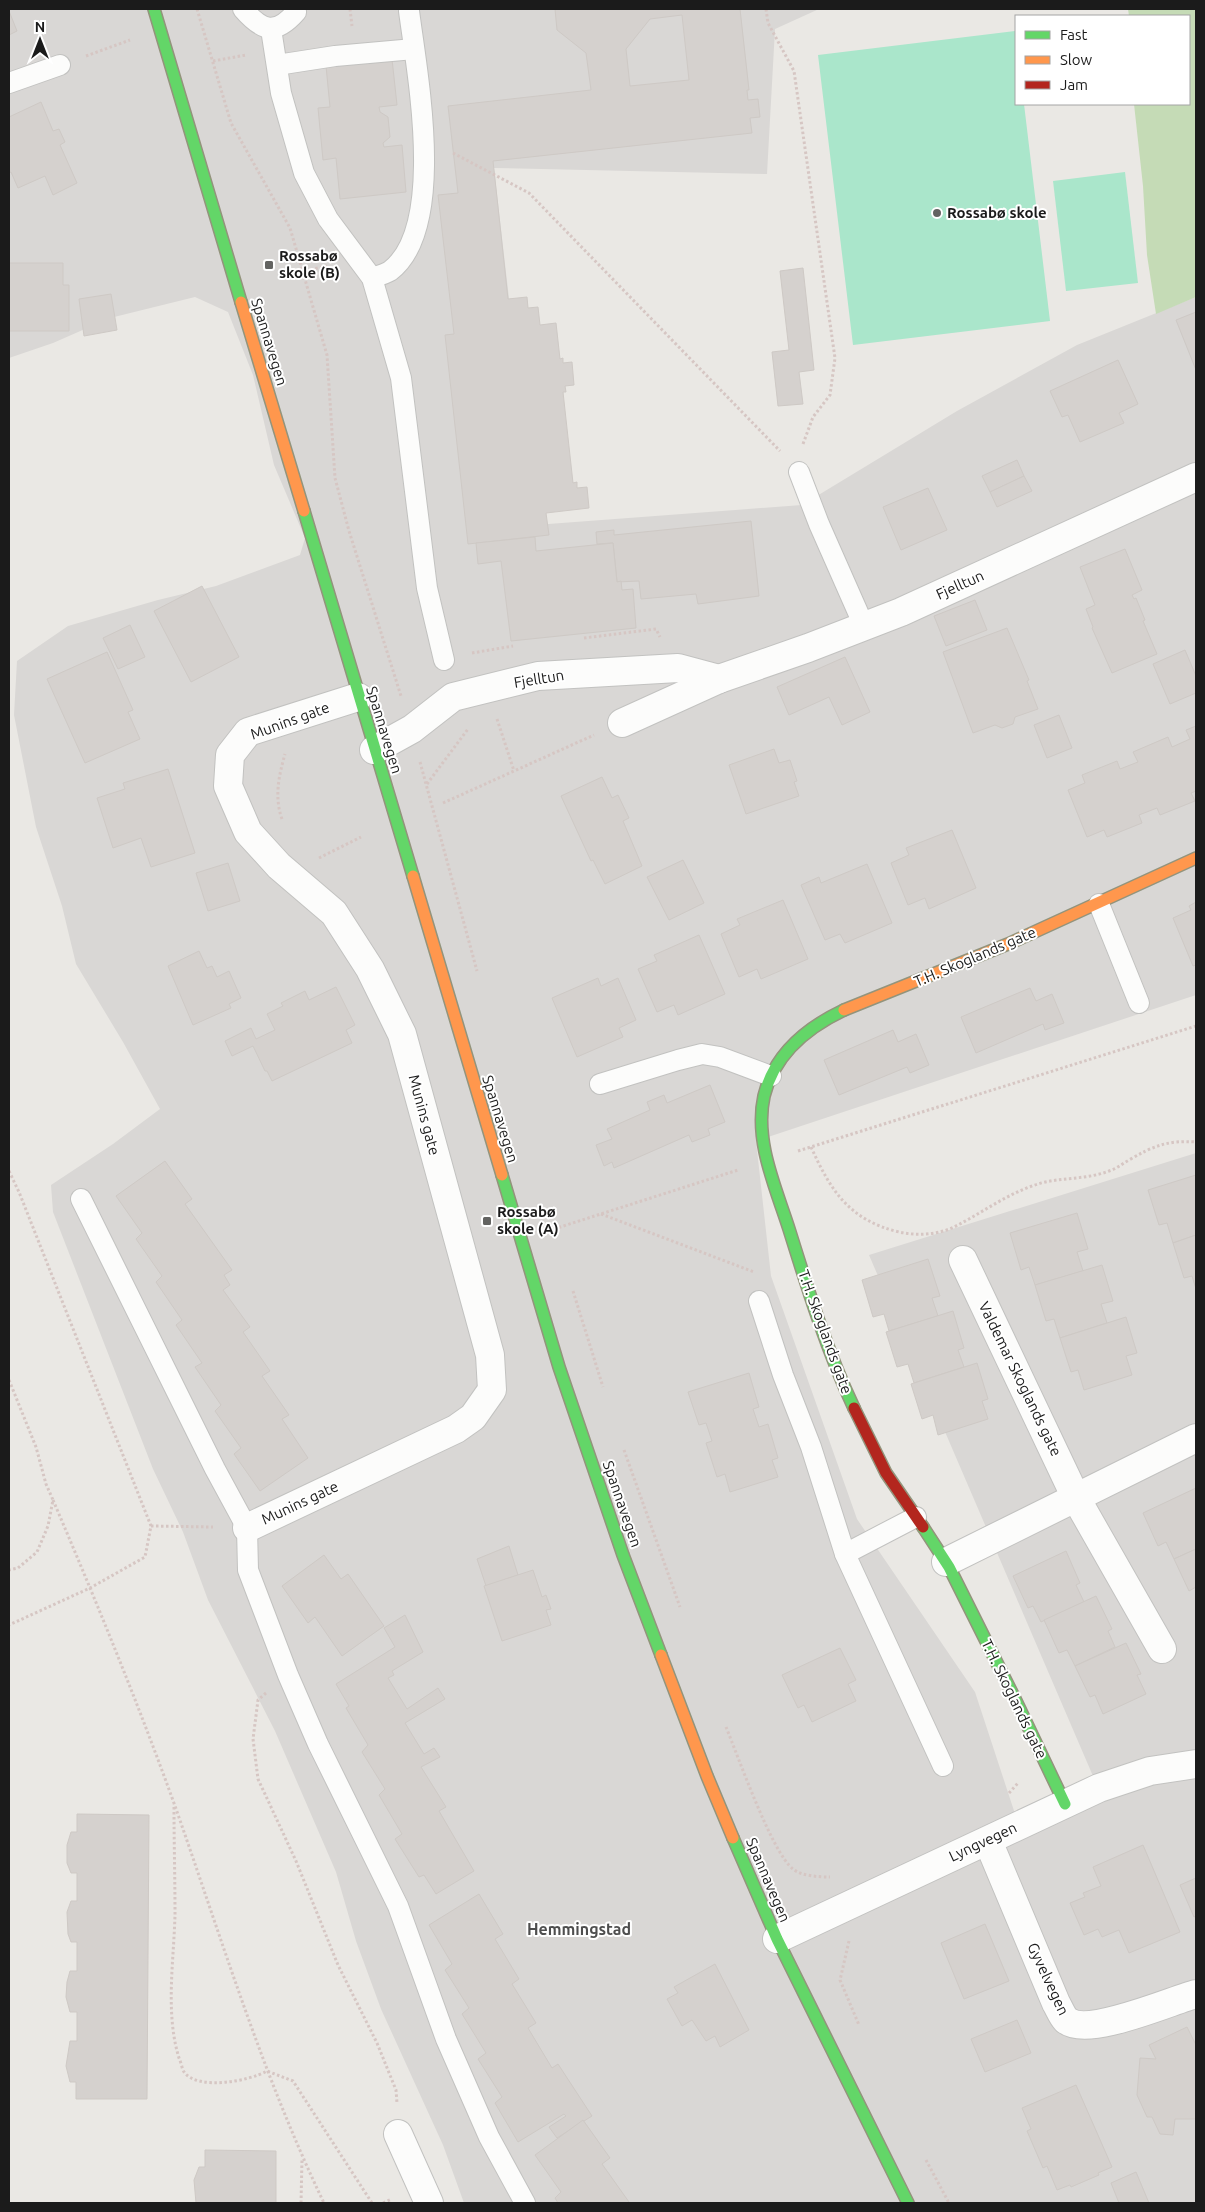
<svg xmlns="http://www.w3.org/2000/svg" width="1205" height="2212" viewBox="0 0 1205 2212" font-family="Ubuntu,sans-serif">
<rect width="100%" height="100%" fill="#eae8e4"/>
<polygon fill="#d9d7d5" points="9,9 819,9 775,29 767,174 494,168 535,525 802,505 957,411 1077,345 1196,297 1196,995 756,1141 771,1276 857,1519 975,1692 1020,1829 1099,1790 869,1255 1196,1153 1196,2203 464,2203 443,2145 381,2009 356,1941 336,1872 275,1731 208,1600 183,1532 153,1469 53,1212 51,1185 113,1144 160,1109 123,1042 76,964 62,906 36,827 14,715 17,661 68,626 158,600 216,586 300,555 305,538 274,465 253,375 228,312 195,297 110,318 53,343 9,358"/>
<polygon fill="#c5dbb6" points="1128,9 1196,9 1196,297 1156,314 1147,255 1143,186 1134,104 1189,104 1189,16 1129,16"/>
<g fill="#aae6cb">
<polygon points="1015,31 1016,104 1024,104 1050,321 853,345 818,55"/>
<polygon points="1125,172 1138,283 1066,291 1053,181"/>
</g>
<g fill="#d5d1ce" stroke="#cec9c5" fill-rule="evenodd">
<path d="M555 9H740L749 90H747L748 100 758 99 760 117 750 118 752 133 493 161 508 299 527 297 528 308 538 307 540 325 556 323 560 359 563 358V363L572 362 574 385 565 386 566 392H563L573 483 577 482V488L587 487 589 508 546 513 549 535 468 544 445 335 454 334 438 195 458 193 448 106 591 90 586 53 557 30ZM682 15 689 80 630 86 626 49 650 19Z"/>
<polygon points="9,11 17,31 9,35"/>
<polygon points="392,59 397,105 379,107 380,112 388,117 390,137 383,143 384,147 402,145 406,192 340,199 336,158 323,160 318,108 330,107 326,66"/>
<polygon points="41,102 53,131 59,129 65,142 60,145 77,183 53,195 45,176 18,188 11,172 9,173 9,117"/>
<polygon points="9,263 63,263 63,285 69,285 69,331 9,331"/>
<polygon points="803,268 814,370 799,372 803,404 778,406 772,352 789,350 780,271"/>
<polygon points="111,294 117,330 84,336 79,299"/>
<polygon points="1196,312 1196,370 1176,320"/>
<polygon points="1118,360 1138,404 1119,413 1124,423 1080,442 1068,415 1062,417 1050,391"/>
<polygon points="1017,460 1024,476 990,492 982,476"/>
<polygon points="1024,476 1032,491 997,507 990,492"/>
<polygon points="928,488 947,530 901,550 883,507"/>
<polygon points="751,521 759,596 698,604 696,594 641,599 639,581 617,582 613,543 597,544 596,532 614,530 614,535"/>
<polygon points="535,537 536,551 613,543 617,582 621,581 622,590 633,589 636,628 511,641 501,561 478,564 476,543"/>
<polygon points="1125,549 1142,590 1132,595 1134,599 1136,598 1145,620 1143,621 1157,654 1112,673 1092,628 1093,627 1086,609 1095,605 1080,567"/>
<polygon points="202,586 239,657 191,682 154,611"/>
<polygon points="975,600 987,630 946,646 934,616"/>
<polygon points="130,625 145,657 118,669 103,638"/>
<polygon points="1007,628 1029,680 1027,681 1038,709 1015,717 1013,724 1002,728 995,725 973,733 943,652"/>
<polygon points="1185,650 1196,676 1196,693 1170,704 1153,664"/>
<polygon points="107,652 133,710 128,712 140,739 85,763 47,679"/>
<polygon points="845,657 870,712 842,725 829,697 789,715 777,687"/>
<polygon points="1059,715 1072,748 1047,758 1034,725"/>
<polygon points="1196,726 1196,791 1191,793 1195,801 1160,815 1157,808 1139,815 1142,823 1107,837 1104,830 1087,837 1068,790 1085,783 1082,775 1117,761 1120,769 1138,762 1133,752 1168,737 1172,747 1190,739 1186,730"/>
<polygon points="774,749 779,763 790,760 797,781 794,782 799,796 746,814 729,765"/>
<polygon points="168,769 195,853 151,867 141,838 113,848 97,798 125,789 123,783"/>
<polygon points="602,777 612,798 618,795 629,818 623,821 642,866 605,884 593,860 591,861 561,796"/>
<polygon points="952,830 976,888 929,909 925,898 908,905 891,863 909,855 906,848"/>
<polygon points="683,860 704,903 669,920 647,877"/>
<polygon points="228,863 240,901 208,911 196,873"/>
<polygon points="867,864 892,923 845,943 840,934 825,940 801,885 819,877 821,883"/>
<polygon points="783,900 808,959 761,979 757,969 739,977 721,934 740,925 737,919"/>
<polygon points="1196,902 1196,965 1193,966 1173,918 1191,910 1189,906"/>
<polygon points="699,935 725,994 678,1015 674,1005 657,1012 638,969 657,961 654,955"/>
<polygon points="199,951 207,968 212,966 217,977 229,971 241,998 229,1004 231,1008 193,1025 168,966"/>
<polygon points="598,978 601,986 618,978 636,1020 619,1028 623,1037 577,1057 552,998"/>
<polygon points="336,987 355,1025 346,1030 352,1043 272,1081 267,1071 265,1071 253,1046 232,1056 225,1041 251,1028 256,1039 275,1030 267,1014 283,1006 281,1003 305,991 309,1000"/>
<polygon points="1030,988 1036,1001 1052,994 1064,1023 1045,1030 1043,1024 976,1053 961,1017"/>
<polygon points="893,1030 898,1042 916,1034 929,1065 910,1073 907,1067 839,1095 824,1060"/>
<polygon points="710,1085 725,1122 708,1129 710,1135 692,1142 689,1135 614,1168 612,1162 604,1166 596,1145 612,1139 607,1129 650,1110 647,1102 664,1095 667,1103"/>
<polygon points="165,1161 192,1199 185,1204 232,1270 224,1275 230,1285 223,1290 250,1327 243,1332 270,1371 262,1376 289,1415 282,1419 308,1458 260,1491 234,1454 241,1448 215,1411 221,1405 195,1367 202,1363 176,1325 182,1320 156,1282 162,1276 136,1239 142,1233 116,1196"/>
<polygon points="1196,1175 1196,1235 1173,1243 1167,1223 1159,1225 1148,1190"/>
<polygon points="1077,1213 1088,1249 1077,1252 1083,1271 1035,1285 1029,1267 1021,1270 1010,1233"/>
<polygon points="1196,1235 1196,1289 1192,1276 1184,1278 1173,1243"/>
<polygon points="928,1259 940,1296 932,1298 938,1316 889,1331 884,1314 873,1317 862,1280"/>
<polygon points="1102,1265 1113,1301 1101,1304 1107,1323 1060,1338 1054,1319 1046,1321 1035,1285"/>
<polygon points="953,1311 964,1348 958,1350 964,1367 914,1383 908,1364 897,1367 886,1332"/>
<polygon points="1126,1317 1137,1353 1126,1356 1132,1375 1084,1390 1078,1370 1071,1372 1060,1338"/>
<polygon points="977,1363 988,1399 982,1401 988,1419 938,1435 933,1415 922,1419 911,1384"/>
<polygon points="749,1373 759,1407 753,1409 759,1427 768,1424 778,1458 772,1460 778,1477 730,1492 725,1474 717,1477 706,1443 712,1441 706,1423 699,1425 688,1392"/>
<polygon points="1196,1488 1196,1549 1174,1559 1166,1542 1158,1546 1143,1513"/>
<polygon points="509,1546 518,1575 486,1586 477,1559"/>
<polygon points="1196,1549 1196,1587 1189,1591 1174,1559"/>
<polygon points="1066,1551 1080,1583 1076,1585 1084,1602 1041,1622 1033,1606 1028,1608 1013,1576"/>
<polygon points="324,1555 341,1579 348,1574 384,1626 342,1656 315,1617 308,1623 282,1586"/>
<polygon points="533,1570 542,1597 546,1595 551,1609 546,1610 551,1625 502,1641 484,1586"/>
<polygon points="1096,1596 1112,1629 1108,1631 1115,1647 1075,1666 1067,1650 1059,1653 1044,1620"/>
<polygon points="405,1615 423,1652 392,1671 394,1675 388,1678 407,1709 438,1688 445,1699 405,1723 424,1754 434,1748 440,1757 421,1767 446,1807 439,1811 474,1871 436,1894 424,1875 419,1877 395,1839 402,1834 379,1795 385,1789 362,1752 368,1745 346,1708 349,1706 336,1684 395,1647 384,1628"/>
<polygon points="1126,1643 1141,1674 1137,1675 1146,1694 1103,1714 1095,1695 1090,1697 1075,1666"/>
<polygon points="840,1648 856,1680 848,1684 856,1701 812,1722 804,1705 798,1708 782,1675"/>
<polygon points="77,1814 149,1815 147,2099 76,2099 76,2082 70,2082 66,2066 70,2041 77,2041 77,2012 70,2012 66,1997 67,1982 70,1971 77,1971 77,1942 71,1942 68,1934 67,1912 71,1901 77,1901 77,1873 71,1873 67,1863 67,1845 71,1832 77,1832"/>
<polygon points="1143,1845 1180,1932 1129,1953 1119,1930 1102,1937 1098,1929 1084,1935 1070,1903 1085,1897 1083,1893 1101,1886 1093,1867"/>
<polygon points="1196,1878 1196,1916 1194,1917 1180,1885"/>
<polygon points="479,1894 503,1934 495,1939 519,1979 512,1984 536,2023 528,2028 552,2068 558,2064 592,2116 557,2138 549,2127 566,2116 564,2114 518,2142 495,2103 502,2097 478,2059 486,2053 462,2014 469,2008 445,1970 452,1964 429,1925"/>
<polygon points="985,1924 1009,1981 964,1999 941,1943"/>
<polygon points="715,1964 749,2030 720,2047 715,2036 706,2041 692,2020 682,2026 667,1999 678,1993 674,1987"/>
<polygon points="1017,2020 1031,2053 985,2072 971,2039"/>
<polygon points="1187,2027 1196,2045 1196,2119 1175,2119 1173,2135 1160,2134 1152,2117 1147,2117 1137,2095 1140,2058 1156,2059 1149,2045"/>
<polygon points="1076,2085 1112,2167 1098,2173 1099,2175 1071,2187 1070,2185 1057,2190 1047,2166 1043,2168 1027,2131 1031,2129 1022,2108"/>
<polygon points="583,2120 610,2158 602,2164 629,2202 627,2203 558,2203 555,2198 561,2192 535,2155"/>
<polygon points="205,2150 276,2151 276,2203 196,2203 194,2180 199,2167 205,2167"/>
<polygon points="1136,2172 1149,2203 1119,2203 1111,2183"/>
</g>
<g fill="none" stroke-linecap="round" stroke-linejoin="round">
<g stroke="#c2c2c0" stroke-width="22">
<g id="lane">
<path d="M243 9C262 31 275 36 296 12L295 9"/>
<polyline points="271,29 281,93 304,173 328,219 372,278 401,378 427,588 444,660"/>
<polyline points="277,65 335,56 414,49"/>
<polyline points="9,83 60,65"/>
<path d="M372 278C378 276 385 274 390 271 447 228 417 73 409 11"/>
<polyline points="799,472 819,524 864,626"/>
<polyline points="1099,904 1139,1003"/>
<polyline points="600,1084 678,1060 702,1054 720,1057 771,1076"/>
<polyline points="81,1199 215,1469 247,1528 248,1570 288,1675 318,1744 398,1906 446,2039 489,2137 525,2203"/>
<polyline points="759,1301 783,1375 811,1447 845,1554 943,1766"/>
<polyline points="845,1554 916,1517"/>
</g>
</g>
<g stroke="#c2c2c0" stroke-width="30">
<g id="street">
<polyline points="622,723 719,679 808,648 901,612 1196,477"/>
<polyline points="374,750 412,729 453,697 538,676 678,668 719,679"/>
<polyline points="963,1260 1076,1498 1162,1649"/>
<polyline points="247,1528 456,1429 473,1417 492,1390 490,1355 402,1034 370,969 334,913 279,866 248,832 228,786 230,755 248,732 358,697"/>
<polyline points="946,1562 1196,1438"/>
<path d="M988 1841 1056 2003C1059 2008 1062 2016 1066 2020 1087 2038 1170 2001 1196 1994"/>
<polyline points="777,1939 1099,1788 1150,1771 1196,1764"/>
<polyline points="398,2134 429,2203"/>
</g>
</g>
<g stroke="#93947c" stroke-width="14">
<g id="fast">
<polyline points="154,9 241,302"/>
<polyline points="304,511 413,876"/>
<path d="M844 1010C806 1028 774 1055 764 1096 754 1141 776 1188 789 1229 808 1290 827 1351 854 1408"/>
<polyline points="502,1175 559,1367 623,1555 661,1655"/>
<polyline points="923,1527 949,1567 1014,1697 1065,1804"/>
<polyline points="733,1838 777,1939 908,2203"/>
</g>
</g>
<g stroke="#93947c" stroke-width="14">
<g id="slow">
<polyline points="241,302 304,511"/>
<polyline points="413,876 502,1175"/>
<polyline points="844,1010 1008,944 1196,858"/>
<polyline points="661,1655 707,1776 733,1838"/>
</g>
</g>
<g stroke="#93947c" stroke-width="14">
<polyline id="jam" points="854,1408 886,1473 923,1527"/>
</g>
<g stroke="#d6c6c3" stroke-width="3" stroke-dasharray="2.5 2.5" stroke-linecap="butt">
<polyline points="197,9 231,123 290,228 327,355 335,478 349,531 401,696"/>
<polyline points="350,9 352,26"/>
<polyline points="766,9 768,23 794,71 835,358 830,395 813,417 803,444"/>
<polyline points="86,56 130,40"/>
<polyline points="213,61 246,55"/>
<polyline points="453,153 529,193 780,451"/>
<polyline points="286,275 327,266"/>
<polyline points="584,638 656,629 660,637"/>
<polyline points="472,653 513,646"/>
<polyline points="497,719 514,771"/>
<polyline points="420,762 477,971"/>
<polyline points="427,784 468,729"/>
<polyline points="443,803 594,735"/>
<path d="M282 819C274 797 279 775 285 754"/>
<polyline points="319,858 361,837"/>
<path d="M811 1147C831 1191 849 1220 899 1232 917 1236 937 1235 954 1227 982 1213 1008 1193 1038 1184 1060 1177 1086 1180 1109 1171 1116 1169 1122 1164 1129 1160 1153 1146 1168 1140 1196 1142"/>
<polyline points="798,1151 1196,1026"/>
<polyline points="9,1171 19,1192 151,1526 145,1557 90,1588 9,1625"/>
<polyline points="601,1214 754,1272"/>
<polyline points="554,1229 738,1170"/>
<polyline points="573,1291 603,1387"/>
<polyline points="9,1380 36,1447 46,1484 53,1500 48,1526 37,1552 18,1568 9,1570"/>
<polyline points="624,1450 680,1607"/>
<path d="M53 1500C96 1601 138 1703 175 1806 222 1940 263 2076 324 2203"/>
<polyline points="151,1526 213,1527"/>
<polyline points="266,1693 258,1700 253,1739 258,1779 296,1861 338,1965 377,2043 396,2090 397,2103"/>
<path d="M726 1727C738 1756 772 1853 793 1869 801 1876 819 1877 830 1877"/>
<polyline points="1009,1793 1018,1783"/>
<path d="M174 1807C174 1842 175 1878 175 1914 174 1960 165 2013 179 2058 181 2062 182 2069 184 2072 198 2091 249 2081 267 2071L293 2081 372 2203"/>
<polyline points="849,1941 840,1980 859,2025"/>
<polyline points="926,2160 949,2203"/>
<polyline points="301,2203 302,2159"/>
<polyline points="383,2203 392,2199"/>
</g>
<use href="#lane" stroke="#fcfcfb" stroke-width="20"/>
<use href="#street" stroke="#fcfcfb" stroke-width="28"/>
<use href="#fast" stroke="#63d668" stroke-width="11"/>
<use href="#slow" stroke="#ff974d" stroke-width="11"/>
<use href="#jam" stroke="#b3261e" stroke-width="11"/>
</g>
<g fill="#636361" stroke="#fff" stroke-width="2">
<circle cx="937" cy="213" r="5"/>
<rect x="264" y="260" width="10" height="10" rx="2.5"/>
<rect x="482" y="1216" width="10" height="10" rx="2.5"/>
</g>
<g text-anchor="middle" stroke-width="4" stroke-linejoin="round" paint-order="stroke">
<g font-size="15" font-weight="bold" fill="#1b1b1b" stroke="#fff" text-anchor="start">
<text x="947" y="218">Rossabø skole</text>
<text x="279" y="261">Rossabø<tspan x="279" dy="17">skole (B)</tspan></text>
<text x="497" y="1217">Rossabø<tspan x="497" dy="17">skole (A)</tspan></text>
</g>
<g font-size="15" fill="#1b1b1b" stroke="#fff">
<text transform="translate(269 342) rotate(73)" y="5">Spannavegen</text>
<text transform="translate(960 585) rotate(-24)" y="5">Fjelltun</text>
<text transform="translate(539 679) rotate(-9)" y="5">Fjelltun</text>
<text transform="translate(290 721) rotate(-20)" y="5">Munins gate</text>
<text transform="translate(384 730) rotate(73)" y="5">Spannavegen</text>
<text transform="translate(975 957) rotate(-23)" y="5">T.H. Skoglands gate</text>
<text transform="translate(424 1115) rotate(75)" y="5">Munins gate</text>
<text transform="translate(500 1119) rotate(73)" y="5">Spannavegen</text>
<text transform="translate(825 1332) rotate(70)" y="5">T.H. Skoglands gate</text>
<text transform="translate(1020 1379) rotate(64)" y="5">Valdemar Skoglands gate</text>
<text transform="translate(300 1503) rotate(-25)" y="5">Munins gate</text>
<text transform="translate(622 1504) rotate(71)" y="5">Spannavegen</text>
<text transform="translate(1014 1699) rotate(64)" y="5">T.H. Skoglands gate</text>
<text transform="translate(983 1842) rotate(-25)" y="5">Lyngvegen</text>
<text transform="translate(768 1880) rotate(67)" y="5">Spannavegen</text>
<text transform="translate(1048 1979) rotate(65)" y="5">Gyvelvegen</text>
</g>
<g font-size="16" font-weight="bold" fill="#4e4e4e" stroke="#fff">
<text x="579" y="1935">Hemmingstad</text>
</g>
</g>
<rect width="1205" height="2212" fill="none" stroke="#1b1b1b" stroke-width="20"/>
<rect x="1015" y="15" width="175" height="90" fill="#ffffff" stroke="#a4a4a4"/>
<rect x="1025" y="31" width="25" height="8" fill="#63d668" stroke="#a4a4a4"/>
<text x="1060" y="40" font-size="15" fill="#1b1b1b">Fast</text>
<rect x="1025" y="56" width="25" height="8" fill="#ff974d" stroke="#a4a4a4"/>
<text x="1060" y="65" font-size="15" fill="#1b1b1b">Slow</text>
<rect x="1025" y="81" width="25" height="8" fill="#b3261e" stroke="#a4a4a4"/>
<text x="1060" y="90" font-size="15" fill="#1b1b1b">Jam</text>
<g transform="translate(40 40)" stroke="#ffffff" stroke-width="4" paint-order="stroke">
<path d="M0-4L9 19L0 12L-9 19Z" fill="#1b1b1b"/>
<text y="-8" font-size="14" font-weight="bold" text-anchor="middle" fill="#1b1b1b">N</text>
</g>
</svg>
